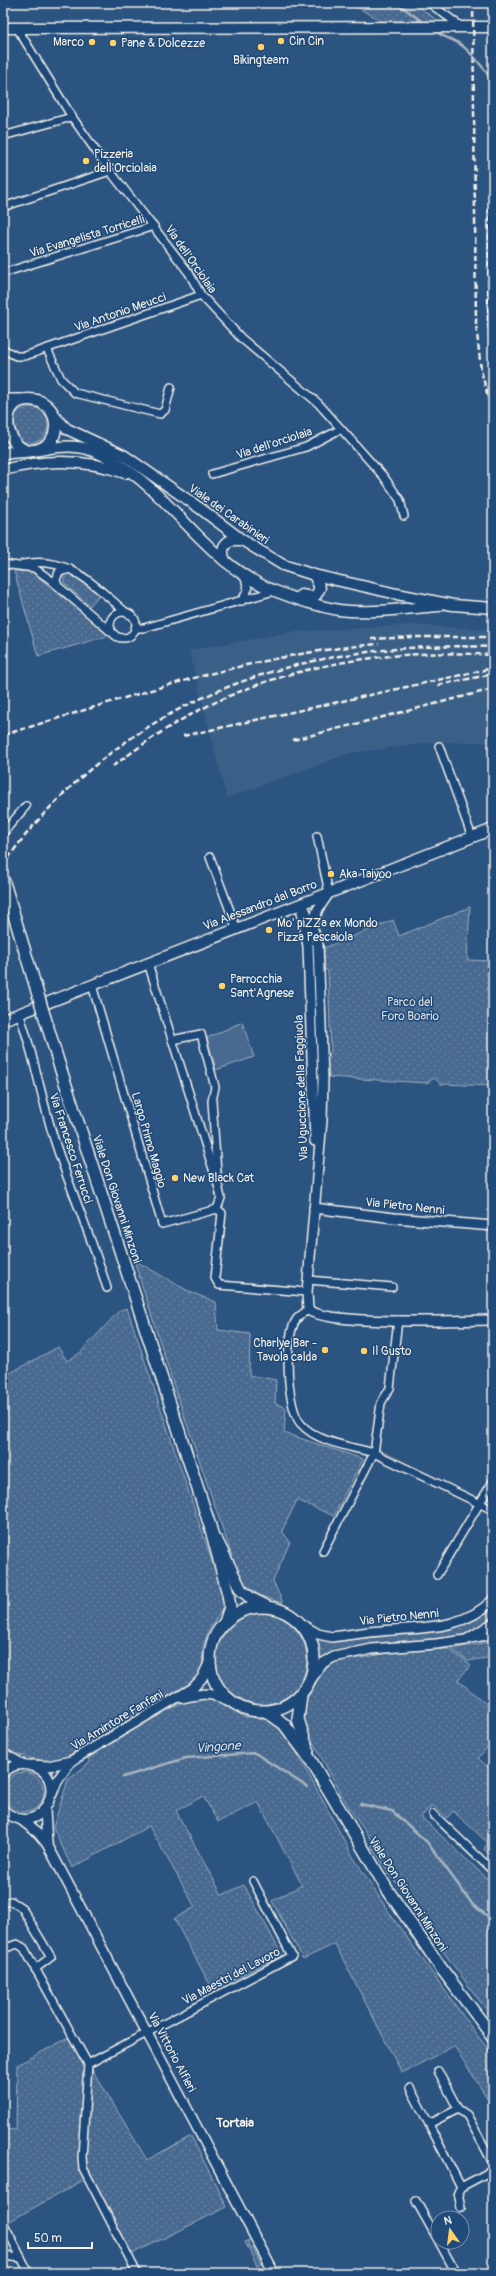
<svg xmlns="http://www.w3.org/2000/svg" width="496" height="2276" viewBox="0 0 496 2276" font-family="Pangolin,sans-serif">
<defs>
<pattern id="grass-dots" width="8" height="8" patternUnits="userSpaceOnUse"><rect width="8" height="8" fill="#496b90"/><path d="M2 2h.1M6 6h.1" fill="none" stroke="#6481a0" stroke-width="1.8" stroke-linecap="round"/></pattern>
</defs>
<rect width="100%" height="100%" fill="#2c5481"/>
<filter id="ink" filterUnits="userSpaceOnUse"><feTurbulence type="fractalNoise" baseFrequency=".025" numOctaves="2"/><feDisplacementMap in="SourceGraphic" scale="8" xChannelSelector="R" yChannelSelector="G"/><feConvolveMatrix kernelMatrix="1 2 1 2 8 2 1 2 1" color-interpolation-filters="sRGB"/></filter>
<g filter="url(#ink)">
<polygon fill="#3b6088" points="412,625 493,630 493,742 437,742 350,753 227,798 189,650 295,632"/>
<g fill="url(#grass-dots)" stroke="#9eaebc">
<polygon points="349,3 414,3 438,21 382,21"/>
<circle cx="30" cy="425" r="18"/>
<polygon points="14,571 32,572 105,631 108,636 38,656"/>
<polygon points="72,572 99,595 90,606 64,583 64,575"/>
<polygon points="470,907 467,960 493,961 493,1086 441,1084 434,1078 427,1083 327,1077 327,1056 331,1051 328,971 324,969 324,948 393,920 399,936"/>
<path d="M134 1260 190 1292 216 1302 218 1330 250 1334 249 1375 276 1380 275 1403 286 1408 284 1433 363 1459 334 1516 297 1500 282 1531 290 1542 273 1581 283 1603C262 1597 249 1593 238 1574L175 1389Z"/>
<polygon points="127,1308 224,1597 223,1608 209,1630 203,1646 202,1668 198,1677 191,1685 135,1713 62,1760 46,1762 12,1753 3,1747 3,1377 58,1347 67,1361 80,1353 120,1310"/>
<path d="M493 1603V1617C462 1648 404 1641 363 1647 346 1649 334 1650 320 1660L318 1639 330 1642 450 1629C467 1623 480 1616 493 1603Z"/>
<circle cx="261" cy="1659" r="46"/>
<polygon points="493,1641 493,1657 468,1661 452,1649"/>
<polygon points="449,1649 471,1665 458,1680 493,1710 493,1741 478,1758 493,1772 493,1858 484,1849 488,1843 453,1811 447,1818 432,1805 421,1817 493,1884 493,2019 434,1939 371,1846 374,1844 349,1808 307,1731 303,1714 307,1698 323,1671 335,1662 396,1652"/>
<path d="M210 1697 243 1716 271 1720 279 1725 296 1751 352 1855 388 1911 476 2034 493 2055V2107L454 2046 402 2073 335 1944 303 1959 272 1901 302 1885 258 1802 218 1822 203 1796 176 1811 222 1895 244 1885 282 1955 213 1990 174 1919 195 1907 149 1826 72 1868 53 1827 68 1780 90 1762 88 1759C124 1734 166 1703 210 1697Z"/>
<circle cx="24" cy="1792" r="20"/>
<polygon points="72,2036 147,2160 191,2136 227,2207 128,2256 87,2178 3,2225 3,2129 16,2130 17,2065"/>
<polygon points="249,2240 248,2243 251,2249 253,2248 261,2264 257,2266 245,2242"/>
</g>
<polygon fill="#496b90" stroke="#9eaebc" points="242,1022 254,1057 216,1070 207,1038"/>
<g fill="none" stroke-linecap="round" stroke-linejoin="round">
<g stroke="#a7b4c0" stroke-width="2.5">
<polyline points="397,3 424,23"/>
<path d="M435 31C443 37 452 39 460 44 472 53 486 70 493 83"/>
<polyline points="123,1777 186,1758 255,1753 307,1787"/>
<polyline points="360,1804 392,1811 427,1842 473,1905 493,1920"/>
</g>
<g stroke="#f4f1e8" stroke-width="10">
<g id="minor">
<polyline points="429,3 462,27"/>
<polyline points="17,28 72,117 110,171 189,273 201,295 241,338 318,403 334,421 384,477 400,500 404,516"/>
<polyline points="3,136 72,117"/>
<polyline points="3,207 110,171"/>
<polyline points="3,273 154,226"/>
<polyline points="3,349 16,356 25,356 201,295"/>
<polyline points="47,349 61,379 75,393 160,414 165,410 171,387"/>
<polyline points="212,474 306,447 341,429"/>
<polyline points="3,564 34,568 51,580 111,632"/>
<path d="M23 564C70 555 94 586 128 614"/>
<polyline points="58,586 56,580 59,572 70,569"/>
<polyline points="242,601 248,589 244,575"/>
<circle cx="123" cy="625" r="13"/>
<polyline points="135,628 144,628 274,591"/>
<polyline points="439,746 472,837"/>
<polyline points="3,833 26,806"/>
<polyline points="317,836 329,893"/>
<polyline points="210,857 236,927"/>
<polyline points="148,963 218,1185 221,1198 217,1209"/>
<polyline points="92,985 162,1224 217,1209"/>
<path d="M19 1013C34 1054 41 1097 54 1139 70 1189 92 1238 107 1288"/>
<polyline points="172,1040 201,1034 215,1087 212,1101 217,1173"/>
<polyline points="217,1209 222,1213 215,1278 219,1285 307,1292"/>
<polyline points="308,1280 392,1287"/>
<path d="M308 1310C304 1313 298 1316 296 1320 284 1337 286 1408 301 1424 318 1443 350 1446 374 1453L381 1403 390 1388 398 1320"/>
<polyline points="323,1551 374,1453 493,1510"/>
<polyline points="437,1575 493,1481"/>
<polyline points="470,1639 493,1635"/>
<polyline points="3,1752 24,1764"/>
<polyline points="433,1814 493,1871"/>
<polyline points="3,1903 11,1901 22,1908 51,1957 35,1969"/>
<polyline points="3,1949 17,1944 24,1948 88,2064"/>
<polyline points="438,2071 458,2109"/>
<polyline points="410,2088 429,2124"/>
<polyline points="493,2163 467,2115 458,2109 429,2124 461,2187 493,2170"/>
<polyline points="488,2172 493,2180"/>
<polyline points="416,2201 438,2240"/>
<polyline points="461,2208 458,2192 461,2187"/>
<polyline points="3,2222 29,2273"/>
<polyline points="439,2242 456,2273"/>
<polyline points="3,2256 21,2258"/>
<polyline points="137,2273 83,2168 82,2157 88,2064 292,1956 253,1881"/>
</g>
</g>
<g stroke="#f4f1e8" stroke-width="12">
<g id="tertiary">
<path d="M302 903 312 926 318 945 323 1079 322 1120 307 1292 308 1310C332 1326 457 1320 493 1320"/>
<polyline points="302,912 308,946 315,1141"/>
<polyline points="312,926 318,909 329,893"/>
<polyline points="314,1208 394,1218 493,1226"/>
<path d="M304 1626 318 1634 332 1637C348 1635 365 1632 381 1631 421 1627 462 1631 493 1600"/>
<polyline points="312,1678 323,1663 334,1657 372,1649 436,1644 466,1640 493,1623"/>
<path d="M182 1698C203 1693 209 1692 230 1701"/>
<polyline points="32,1765 48,1766 71,1761 193,1688 202,1678 209,1663"/>
<path d="M3 1774C9 1766 19 1763 28 1765 74 1772 43 1845 3 1810"/>
<polyline points="52,1794 57,1781 71,1761"/>
<polyline points="45,1810 47,1844"/>
<polyline points="20,1819 38,1833 47,1844 274,2273"/>
</g>
</g>
<g stroke="#f4f1e8" stroke-width="13">
<g id="secondary">
<polyline points="3,28 493,27"/>
<polyline points="55,417 67,429 125,456 201,509 242,540 283,565 314,575 397,594 453,605 493,608"/>
<path d="M38 450C51 448 64 445 77 447 91 448 102 455 114 461 174 496 208 566 275 591 295 599 317 606 339 610 367 614 410 608 439 606"/>
<path d="M3 470C44 459 84 458 125 473"/>
<path d="M225 561C222 553 221 545 231 540H242"/>
<polyline points="301,595 312,597 316,595 320,588 314,575"/>
<polyline points="3,1020 493,829"/>
</g>
</g>
<g stroke="#f4f1e8" stroke-width="14">
<g id="primary">
<polyline points="3,400 22,400"/>
<path d="M3 454C21 449 46 457 54 435 56 429 56 422 54 416 51 408 43 401 34 400 1 394 0 440 26 451"/>
<polyline points="59,1064 210,1526 228,1594 230,1607 225,1622"/>
<polyline points="217,1541 241,1590 252,1599 266,1606"/>
<circle cx="262" cy="1659" r="52"/>
<polyline points="301,1695 298,1719 308,1751"/>
<polyline points="267,1712 284,1724 310,1759 387,1889 441,1968 493,2037"/>
</g>
</g>
<use href="#minor" stroke="#1f4a7a" stroke-width="7"/>
<use href="#tertiary" stroke="#1f4a7a" stroke-width="9"/>
<use href="#secondary" stroke="#1f4a7a" stroke-width="10"/>
<use href="#primary" stroke="#1f4a7a" stroke-width="11"/>
<g stroke="#f4f1e8" stroke-width="2.5" stroke-dasharray="6 3" stroke-linecap="butt">
<polyline points="473,3 476,324 481,370 493,416"/>
<polyline points="490,153 488,319 493,378"/>
<polyline points="371,639 415,637 493,637"/>
<polyline points="438,685 493,674"/>
<path d="M3 735C127 698 250 654 379 644"/>
<polyline points="183,736 493,668"/>
<polyline points="293,740 493,689"/>
<path d="M113 766C139 747 165 728 194 713 285 664 391 648 493 655"/>
<path d="M3 866C23 835 49 807 76 782 192 675 340 641 493 647"/>
</g>
<g stroke="#f4f1e8" stroke-width="14" stroke-linecap="butt">
<polyline id="primary-bridge" points="3,879 59,1064"/>
</g>
<use href="#primary-bridge" stroke="#1f4a7a" stroke-width="11"/>
</g>
</g>
<g fill="#ffd166" stroke="#1f4a7a" stroke-width="1.5">
<circle cx="281" cy="41" r="4"/>
<circle cx="92" cy="42" r="4"/>
<circle cx="113" cy="43" r="4"/>
<circle cx="261" cy="47" r="4"/>
<circle cx="86" cy="161" r="4"/>
<circle cx="331" cy="874" r="4"/>
<circle cx="269" cy="930" r="4"/>
<circle cx="222" cy="986" r="4"/>
<circle cx="175" cy="1178" r="4"/>
<circle cx="325" cy="1350" r="4"/>
<circle cx="364" cy="1351" r="4"/>
</g>
<g text-anchor="middle" stroke-width="3" stroke-linejoin="round" paint-order="stroke">
<g font-size="12" fill="#f4f1e8" stroke="#1f4a7a" text-anchor="start">
<text x="289" y="45">Cin Cin</text>
<text x="84" y="46" text-anchor="end">Marco</text>
<text x="121" y="47">Pane &amp; Dolcezze</text>
<text x="261" y="64" text-anchor="middle">Bikingteam</text>
<text x="94" y="158">Pizzeria<tspan x="94" dy="14">dell'Orciolaia</tspan></text>
<text x="339" y="878">Aka Taiyoo</text>
<text x="277" y="927">Mo' piZZa ex Mondo<tspan x="277" dy="14">Pizza Pescaiola</tspan></text>
<text x="230" y="983">Parrocchia<tspan x="230" dy="14">Sant'Agnese</tspan></text>
<text x="183" y="1182">New Black Cat</text>
<text x="317" y="1347" text-anchor="end">Charlye Bar -<tspan x="317" dy="14">Tavola calda</tspan></text>
<text x="372" y="1355">Il Gusto</text>
</g>
<g font-size="12" fill="#f4f1e8" stroke="#1f4a7a">
<text transform="translate(87 236) rotate(-17)" y="4">Via Evangelista Torricelli</text>
<text transform="translate(191 259) rotate(55)" y="4">Via dell'Orciolaia</text>
<text transform="translate(120 312) rotate(-19)" y="4">Via Antonio Meucci</text>
<text transform="translate(274 443) rotate(-18)" y="4">Via dell'orciolaia</text>
<text transform="translate(229 514) rotate(35)" y="4">Viale dei Carabinieri</text>
<text transform="translate(260 905) rotate(-21)" y="4">Via Alessandro dal Borro</text>
<text transform="translate(301 1088) rotate(-92)" y="4">Via Uguccione della Faggiuola</text>
<text transform="translate(149 1140) rotate(74)" y="4">Largo Primo Maggio</text>
<text transform="translate(71 1148) rotate(72)" y="4">Via Francesco Ferrucci</text>
<text transform="translate(117 1199) rotate(72)" y="4">Viale Don Giovanni Minzoni</text>
<text transform="translate(405 1206) rotate(6)" y="4">Via Pietro Nenni</text>
<text transform="translate(399 1617) rotate(-6)" y="4">Via Pietro Nenni</text>
<text transform="translate(117 1720) rotate(-31)" y="4">Via Amintore Fanfani</text>
<text transform="translate(408 1894) rotate(57)" y="4">Viale Don Giovanni Minzoni</text>
<text transform="translate(231 1976) rotate(-28)" y="4">Via Maestri del Lavoro</text>
<text transform="translate(172 2052) rotate(62)" y="4">Via Vittorio Alfieri</text>
</g>
<g font-size="12" fill="#dadddb" stroke="#1f4a7a">
<text x="410" y="1006">Parco del<tspan x="410" dy="14">Foro Boario</tspan></text>
</g>
<g font-size="13" font-style="italic" fill="#dadddb" stroke="#1f4a7a">
<text transform="translate(218 1746) rotate(-4)" y="5">Vingone</text>
</g>
<g font-size="13" font-weight="bold" fill="#f4f1e8" stroke="#1f4a7a">
<text x="235" y="2127">Tortaia</text>
</g>
</g>
<rect width="496" height="2276" fill="none" stroke="#1f4a7a" stroke-width="16"/>
<rect x="8" y="8" width="480" height="2260" fill="none" stroke="#f4f1e8" stroke-width="1.5" filter="url(#ink)"/>
<g transform="translate(450 2230) rotate(346)"><circle r="19" fill="#1f4a7a" stroke="#748da6"/>
<path d="M0-3L7 15L0 10L-7 15Z" fill="#ffd166"/>
<text y="-6" font-size="11" font-weight="bold" text-anchor="middle" fill="#f4f1e8">N</text>
</g>
<path d="M28 2242v6h64v-6" fill="none" stroke="#f4f1e8" stroke-width="2"/>
<text x="34" y="2242" font-size="12" fill="#f4f1e8" stroke="#1f4a7a" stroke-width="3" paint-order="stroke">50 m</text>
</svg>
